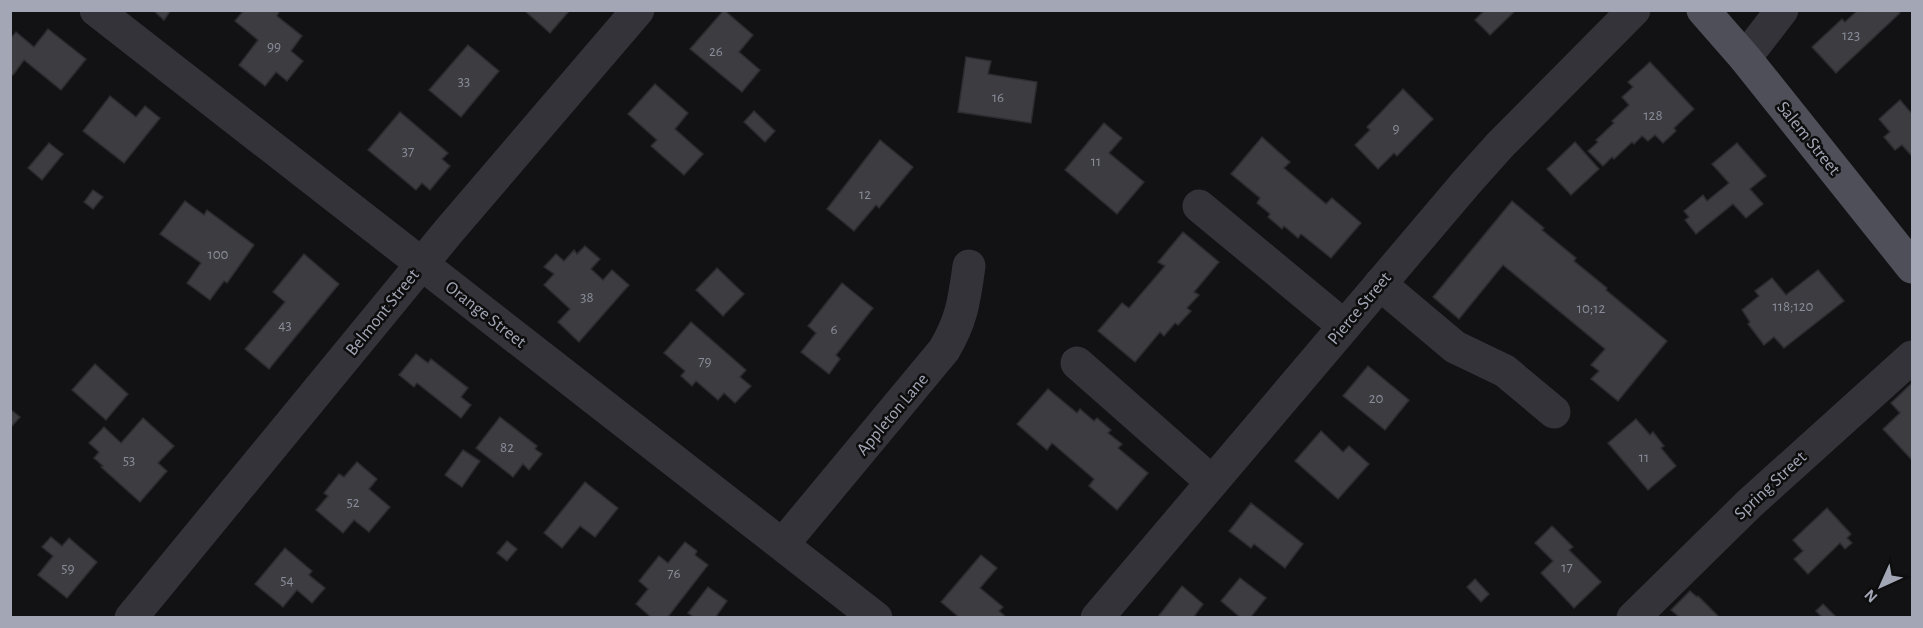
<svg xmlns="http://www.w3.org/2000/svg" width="1923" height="628" viewBox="0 0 1923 628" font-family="'Alegreya Sans',sans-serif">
<rect width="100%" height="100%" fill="#121214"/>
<g fill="#3c3c41" stroke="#2c2c30" stroke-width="1.5">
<polygon points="153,10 171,10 164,20"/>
<polygon points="244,10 280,10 277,16 302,36 291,51 303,61 287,81 276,72 265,86 239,65 258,40 235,21"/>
<polygon points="524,10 570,10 550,33"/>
<polygon points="724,10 753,35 739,52 760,70 742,92 690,49"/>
<polygon points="1485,10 1516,10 1490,35 1475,20"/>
<polygon points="1858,10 1898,10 1900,13 1836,73 1812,47 1842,19 1845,22"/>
<polygon points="48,29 86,59 61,90 24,60 13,75 10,73 10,39 16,32 34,47"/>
<polygon points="468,45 499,71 461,117 429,90"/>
<polygon points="966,57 991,61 988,74 1037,82 1031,123 958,112"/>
<polygon points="1650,62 1694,109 1674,128 1676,131 1663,143 1655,135 1648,141 1642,136 1634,144 1632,142 1614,159 1612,157 1603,166 1588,151 1598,142 1596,140 1614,123 1612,121 1629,105 1622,97 1633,87 1628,82"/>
<polygon points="655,84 688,113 675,129 703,154 684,175 651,146 657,140 628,114"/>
<polygon points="1403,89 1433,119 1397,156 1394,153 1378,169 1355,145 1370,130 1367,127"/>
<polygon points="110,96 136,117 145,106 160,118 124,163 83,131"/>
<polygon points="1900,100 1912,114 1912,156 1902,145 1895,150 1884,137 1890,132 1879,119"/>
<polygon points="754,111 775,131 765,142 744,122"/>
<polygon points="400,112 448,153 442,159 450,166 430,190 422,183 416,190 368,150"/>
<polygon points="1104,123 1122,138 1109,153 1144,182 1117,214 1065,170"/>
<polygon points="1262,137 1290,162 1284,168 1326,204 1332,198 1361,223 1331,258 1301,234 1298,238 1284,226 1282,229 1268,217 1270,214 1257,203 1260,198 1231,174"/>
<polygon points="880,140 913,167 879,208 876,205 854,231 827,209"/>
<polygon points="1575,142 1599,169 1571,195 1547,169"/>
<polygon points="49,143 63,154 42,180 28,168"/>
<polygon points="1737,143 1766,176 1750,189 1763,204 1746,218 1733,204 1696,234 1685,220 1689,217 1684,211 1703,195 1707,201 1729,183 1712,164"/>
<polygon points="93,190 103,197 93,209 84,202"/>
<polygon points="185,201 204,215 207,210 254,245 227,283 224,281 210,300 187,283 201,263 160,234"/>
<polygon points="1512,201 1544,228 1542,230 1576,258 1574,261 1607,288 1606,290 1667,341 1618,401 1591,379 1599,371 1591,365 1605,349 1503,265 1459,319 1433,297"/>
<polygon points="1183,232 1219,262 1194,292 1199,295 1187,308 1191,311 1178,325 1175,323 1164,336 1160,332 1135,362 1098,331 1122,303 1129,308 1165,266 1158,262"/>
<polygon points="585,246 600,259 591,269 603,280 612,270 629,285 579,342 558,322 570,309 544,285 554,274 544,267 556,254 564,261 574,250 577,254"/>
<polygon points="304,254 339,284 269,369 245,349 285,302 273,292"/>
<polygon points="717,268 744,294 723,316 696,290"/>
<polygon points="1818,270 1844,301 1784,348 1774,337 1764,345 1748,324 1750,322 1742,310 1759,296 1755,291 1772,278 1786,295"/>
<polygon points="842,283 873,308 836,355 840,359 829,374 801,352 816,333 808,326"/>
<polygon points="691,322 746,370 740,377 751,386 735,403 724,393 718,400 696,381 692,386 681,376 685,371 664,353"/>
<polygon points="416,354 428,363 431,359 468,388 461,397 471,405 461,418 417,383 414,387 399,375"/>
<polygon points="95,364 128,394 106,420 72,390"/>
<polygon points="1368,366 1409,400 1385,430 1343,396"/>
<polygon points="1912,383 1912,457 1911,459 1883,429 1900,413 1891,403"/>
<polygon points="1048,389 1077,413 1080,409 1094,421 1097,418 1111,430 1108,433 1122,444 1118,448 1148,473 1117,510 1089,486 1094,479 1052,443 1047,450 1017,424"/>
<polygon points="10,409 20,417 11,427 10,427"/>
<polygon points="500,417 537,446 535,449 542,454 529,470 523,464 513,477 476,448"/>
<polygon points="143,418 174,446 158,463 167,471 140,502 101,467 103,466 94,458 99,452 89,443 104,427 121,443"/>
<polygon points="1636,419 1650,435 1653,432 1664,446 1661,448 1676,466 1648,490 1608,443"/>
<polygon points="1321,431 1343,452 1349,446 1369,464 1338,499 1295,461"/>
<polygon points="463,450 480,461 462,487 445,475"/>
<polygon points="357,462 377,479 369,489 390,507 369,532 354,520 343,533 316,510 328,496 324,493 339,474 344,477"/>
<polygon points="585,482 618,508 595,537 580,526 562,548 544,533"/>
<polygon points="1251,503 1303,544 1285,568 1254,544 1251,548 1229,531"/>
<polygon points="1827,508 1851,534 1847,538 1852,543 1845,549 1840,543 1808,574 1794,559 1803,551 1793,540"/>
<polygon points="1552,526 1573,547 1569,550 1601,582 1574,608 1541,573 1553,561 1535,543"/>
<polygon points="51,537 62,546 69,538 97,562 67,598 38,575 53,556 42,547"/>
<polygon points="507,541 517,549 507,561 497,553"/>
<polygon points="685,542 697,551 695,555 708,565 667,618 652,618 636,604 648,589 639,581 659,556 668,563"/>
<polygon points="285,548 312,571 309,575 325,588 312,603 297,590 283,607 255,584"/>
<polygon points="981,555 997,568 980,588 1003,607 999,611 1007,618 960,618 941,602"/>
<polygon points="1240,578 1266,598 1250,618 1241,618 1221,601"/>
<polygon points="1475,579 1489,594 1481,602 1467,587"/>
<polygon points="1182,586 1203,604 1193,618 1157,618"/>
<polygon points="708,587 727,601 715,618 695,618 688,613"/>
<polygon points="1690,591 1697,597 1698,596 1720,618 1677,618 1678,616 1671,610"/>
<polygon points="1823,604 1835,616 1834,618 1823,618 1816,611"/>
</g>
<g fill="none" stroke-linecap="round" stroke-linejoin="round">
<g stroke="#333339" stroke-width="33">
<polyline points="96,10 876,618"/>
<polyline points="1745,58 1782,10"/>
<polyline points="1199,206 1344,326"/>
<polyline points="1380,284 1455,347 1505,371 1554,412"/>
<polyline points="1077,363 1212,482"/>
<path d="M783 544 944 350C962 320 964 301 969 266"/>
<polyline points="131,618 448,232 638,10"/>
<polyline points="1097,618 1466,183 1500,145 1634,10"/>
<polyline points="1633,618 1749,504 1912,357"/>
</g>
<polyline stroke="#4e4f58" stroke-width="33" points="1703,10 1745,58 1912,267"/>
</g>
<g text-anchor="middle" stroke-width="5" stroke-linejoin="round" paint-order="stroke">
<g font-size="15" fill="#888c98">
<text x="1851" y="40">123</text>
<text x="274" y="51">99</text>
<text x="716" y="56">26</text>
<text x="464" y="86">33</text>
<text x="998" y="102">16</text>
<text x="1653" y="120">128</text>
<text x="1396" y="133">9</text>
<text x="408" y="156">37</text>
<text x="1096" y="166">11</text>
<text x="865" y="199">12</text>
<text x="218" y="259">100</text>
<text x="587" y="302">38</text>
<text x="1793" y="311">118;120</text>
<text x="1591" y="313">10;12</text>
<text x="285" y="330">43</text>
<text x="834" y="334">6</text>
<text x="705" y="366">79</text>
<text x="1376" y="403">20</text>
<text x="507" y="452">82</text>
<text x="1644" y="462">11</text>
<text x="129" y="465">53</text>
<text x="353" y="507">52</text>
<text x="1567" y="572">17</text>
<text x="68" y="573">59</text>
<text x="674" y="578">76</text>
<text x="287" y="585">54</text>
</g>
<g font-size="18" fill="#a2a6b5" stroke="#0d0d0e">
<text transform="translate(1809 138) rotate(51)" y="6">Salem Street</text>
<text transform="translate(1359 308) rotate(-50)" y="6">Pierce Street</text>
<text transform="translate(382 312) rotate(-51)" y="6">Belmont Street</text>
<text transform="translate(486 314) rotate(38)" y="6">Orange Street</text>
<text transform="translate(892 414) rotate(-50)" y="6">Appleton Lane</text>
<text transform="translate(1770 485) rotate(-43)" y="6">Spring Street</text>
</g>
</g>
<rect width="1923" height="628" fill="none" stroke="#a2a6b5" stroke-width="24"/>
<g transform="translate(1881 586) rotate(225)" stroke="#0d0d0e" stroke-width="4.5" paint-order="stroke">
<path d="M0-4.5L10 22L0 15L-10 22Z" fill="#a2a6b5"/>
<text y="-9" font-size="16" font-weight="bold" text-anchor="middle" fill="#a2a6b5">N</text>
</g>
</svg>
